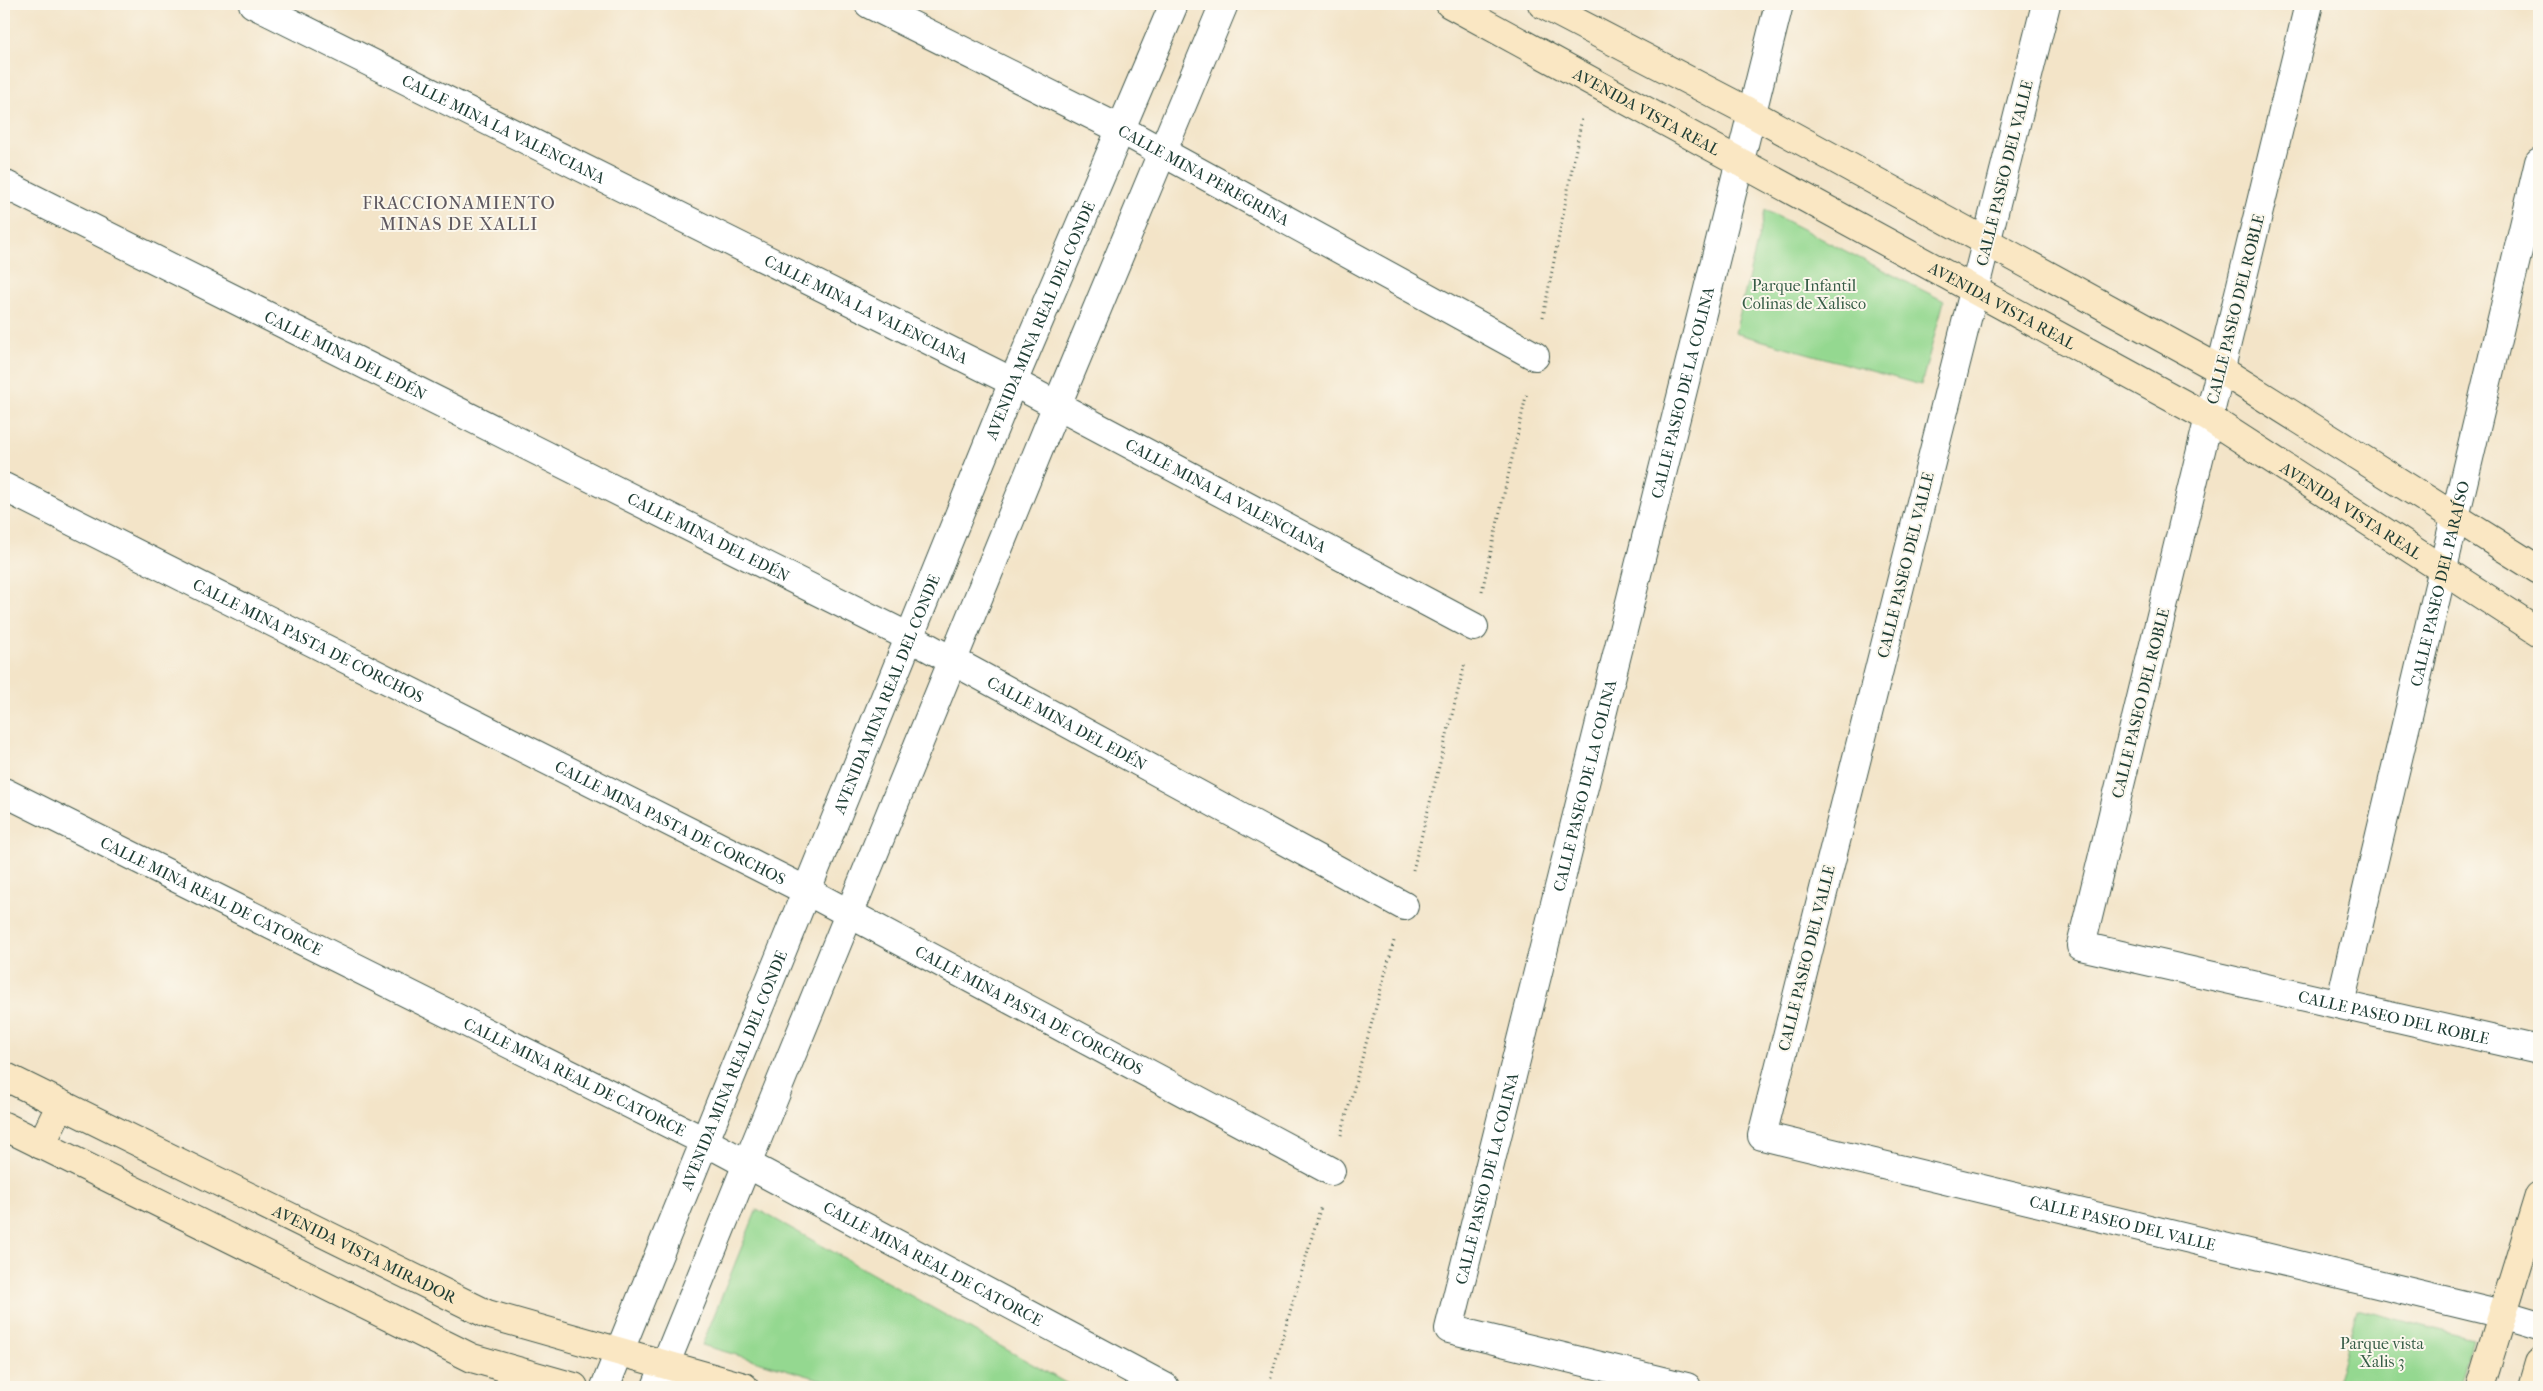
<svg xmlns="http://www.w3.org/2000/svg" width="2543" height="1391" viewBox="0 0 2543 1391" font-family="'IM FELL French Canon',serif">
<rect width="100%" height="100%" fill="#fbf7ec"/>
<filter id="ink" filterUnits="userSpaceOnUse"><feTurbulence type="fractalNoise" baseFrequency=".02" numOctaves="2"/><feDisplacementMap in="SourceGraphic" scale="10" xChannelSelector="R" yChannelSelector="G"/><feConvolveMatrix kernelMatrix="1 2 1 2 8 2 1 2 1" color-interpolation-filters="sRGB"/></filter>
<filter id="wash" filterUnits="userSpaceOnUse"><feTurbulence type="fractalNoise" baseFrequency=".0096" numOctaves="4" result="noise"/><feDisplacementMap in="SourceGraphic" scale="20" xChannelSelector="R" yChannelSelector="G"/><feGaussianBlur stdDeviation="1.12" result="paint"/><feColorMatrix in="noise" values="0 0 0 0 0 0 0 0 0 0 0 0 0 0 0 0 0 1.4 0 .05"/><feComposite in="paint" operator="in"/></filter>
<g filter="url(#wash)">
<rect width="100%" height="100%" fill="#f3e4c8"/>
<g fill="#94d890" stroke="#5a8a62">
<polygon points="1765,210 1944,301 1921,385 1735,333"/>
<polygon points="757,1209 1073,1387 847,1387 702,1345"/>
<polygon points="2357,1309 2473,1339 2458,1387 2336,1387"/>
</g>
</g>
<g filter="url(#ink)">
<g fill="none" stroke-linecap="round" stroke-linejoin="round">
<g stroke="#3f564a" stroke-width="30">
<g id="street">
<path id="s1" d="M253 4 1013 382 1474 627"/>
<path id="s2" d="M869 4 1122 130 1535 356"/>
<path id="s3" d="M2046 4 1762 1136 2502 1314 2539 1325"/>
<path id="s4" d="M2309 4 2081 946 2539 1050"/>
<path id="s5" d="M4 184 911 638 1404 906"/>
<path id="s6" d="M4 487 807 891 1331 1171"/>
<path id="s7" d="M4 792 704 1141 1165 1387"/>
<path id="s8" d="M2340 1004 2539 162"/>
<path id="s9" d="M605 1387 1013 382 1174 4"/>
<polyline points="656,1387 1057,405 1224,4"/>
<path id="s10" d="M1687 1387 1449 1329 1779 4"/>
</g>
</g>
<g stroke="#3f564a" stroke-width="30">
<g id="secondary">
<path id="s11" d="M1450 4 2209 418 2539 632"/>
<polyline points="1542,4 1751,113 2221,370 2539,570"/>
<path id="s12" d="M4 1076 487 1314 744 1387"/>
<polyline points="4,1126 472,1358 574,1387"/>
<polyline points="41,1145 61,1104"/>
<polyline points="2480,1387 2539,1196"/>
<polyline points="2532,1387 2539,1363"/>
</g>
</g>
<g stroke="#3f564a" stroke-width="3" stroke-dasharray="1 4" stroke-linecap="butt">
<polyline points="1543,317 1582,118"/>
<polyline points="1482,591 1527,392"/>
<polyline points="1413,870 1465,663"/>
<polyline points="1341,1135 1394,941"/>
<polyline points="1268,1387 1321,1206"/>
</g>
<use href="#street" stroke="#fff" stroke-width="28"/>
<use href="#secondary" stroke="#fae7c3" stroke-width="28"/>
</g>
</g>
<g text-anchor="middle" stroke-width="4" stroke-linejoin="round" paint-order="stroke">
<g font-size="16" fill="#1f3d34" stroke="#fbf7ec">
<text dy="6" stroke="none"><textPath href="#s11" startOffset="224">AVENIDA VISTA REAL</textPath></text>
<text dy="6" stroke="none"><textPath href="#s1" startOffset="280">CALLE MINA LA VALENCIANA</textPath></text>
<text transform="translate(2004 173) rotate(-76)" y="6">CALLE PASEO DEL VALLE</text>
<text dy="6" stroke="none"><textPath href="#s2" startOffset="376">CALLE MINA PEREGRINA</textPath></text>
<text dy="6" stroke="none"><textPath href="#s11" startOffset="629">AVENIDA VISTA REAL</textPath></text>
<text dy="6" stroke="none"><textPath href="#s1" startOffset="685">CALLE MINA LA VALENCIANA</textPath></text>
<text transform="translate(2235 309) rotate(-76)" y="6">CALLE PASEO DEL ROBLE</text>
<text dy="6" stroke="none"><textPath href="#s9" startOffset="1152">AVENIDA MINA REAL DEL CONDE</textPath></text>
<text dy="6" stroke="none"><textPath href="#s5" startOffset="382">CALLE MINA DEL EDÉN</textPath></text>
<text dy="6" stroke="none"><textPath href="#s10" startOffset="1210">CALLE PASEO DE LA COLINA</textPath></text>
<text dy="6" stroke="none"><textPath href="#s1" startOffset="1090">CALLE MINA LA VALENCIANA</textPath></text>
<text dy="6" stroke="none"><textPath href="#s11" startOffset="1034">AVENIDA VISTA REAL</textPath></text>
<text dy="6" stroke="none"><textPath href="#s5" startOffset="788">CALLE MINA DEL EDÉN</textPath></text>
<text transform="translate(1905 565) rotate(-76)" y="6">CALLE PASEO DEL VALLE</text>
<text dy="6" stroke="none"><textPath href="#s8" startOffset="432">CALLE PASEO DEL PARAÍSO</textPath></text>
<text dy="6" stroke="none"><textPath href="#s6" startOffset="341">CALLE MINA PASTA DE CORCHOS</textPath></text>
<text dy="6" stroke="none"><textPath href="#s9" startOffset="748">AVENIDA MINA REAL DEL CONDE</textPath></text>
<text transform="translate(2140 703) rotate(-76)" y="6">CALLE PASEO DEL ROBLE</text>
<text dy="6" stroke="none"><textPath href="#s5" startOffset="1192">CALLE MINA DEL EDÉN</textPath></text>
<text dy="6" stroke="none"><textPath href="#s10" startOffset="805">CALLE PASEO DE LA COLINA</textPath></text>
<text dy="6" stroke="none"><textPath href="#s6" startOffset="746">CALLE MINA PASTA DE CORCHOS</textPath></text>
<text dy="6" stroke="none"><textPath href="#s7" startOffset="232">CALLE MINA REAL DE CATORCE</textPath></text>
<text transform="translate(1806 958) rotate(-76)" y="6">CALLE PASEO DEL VALLE</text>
<text dy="6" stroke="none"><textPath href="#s6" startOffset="1151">CALLE MINA PASTA DE CORCHOS</textPath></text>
<text dy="6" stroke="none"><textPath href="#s4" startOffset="1290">CALLE PASEO DEL ROBLE</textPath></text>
<text dy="6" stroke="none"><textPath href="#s9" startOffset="342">AVENIDA MINA REAL DEL CONDE</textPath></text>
<text dy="6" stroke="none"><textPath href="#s7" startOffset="638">CALLE MINA REAL DE CATORCE</textPath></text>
<text dy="6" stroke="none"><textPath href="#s10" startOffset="400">CALLE PASEO DE LA COLINA</textPath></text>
<text dy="6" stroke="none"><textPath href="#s3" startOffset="1538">CALLE PASEO DEL VALLE</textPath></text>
<text dy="6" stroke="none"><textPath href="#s12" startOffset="402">AVENIDA VISTA MIRADOR</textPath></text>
<text dy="6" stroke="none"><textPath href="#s7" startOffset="1042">CALLE MINA REAL DE CATORCE</textPath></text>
</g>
<g font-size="16" fill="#365c46" stroke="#fbf7ec">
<text x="1804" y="291">Parque Infantil<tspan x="1804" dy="18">Colinas de Xalisco</tspan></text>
<text x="2382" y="1349">Parque vista<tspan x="2382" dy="18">Xalis 3</tspan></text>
</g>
<g font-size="18" letter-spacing="1" fill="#5e585f" stroke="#fbf7ec">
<text x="459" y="209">FRACCIONAMIENTO<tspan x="459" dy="21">MINAS DE XALLI</tspan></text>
</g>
</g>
<rect width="2543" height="1391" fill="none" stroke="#fbf7ec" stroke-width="20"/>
</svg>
